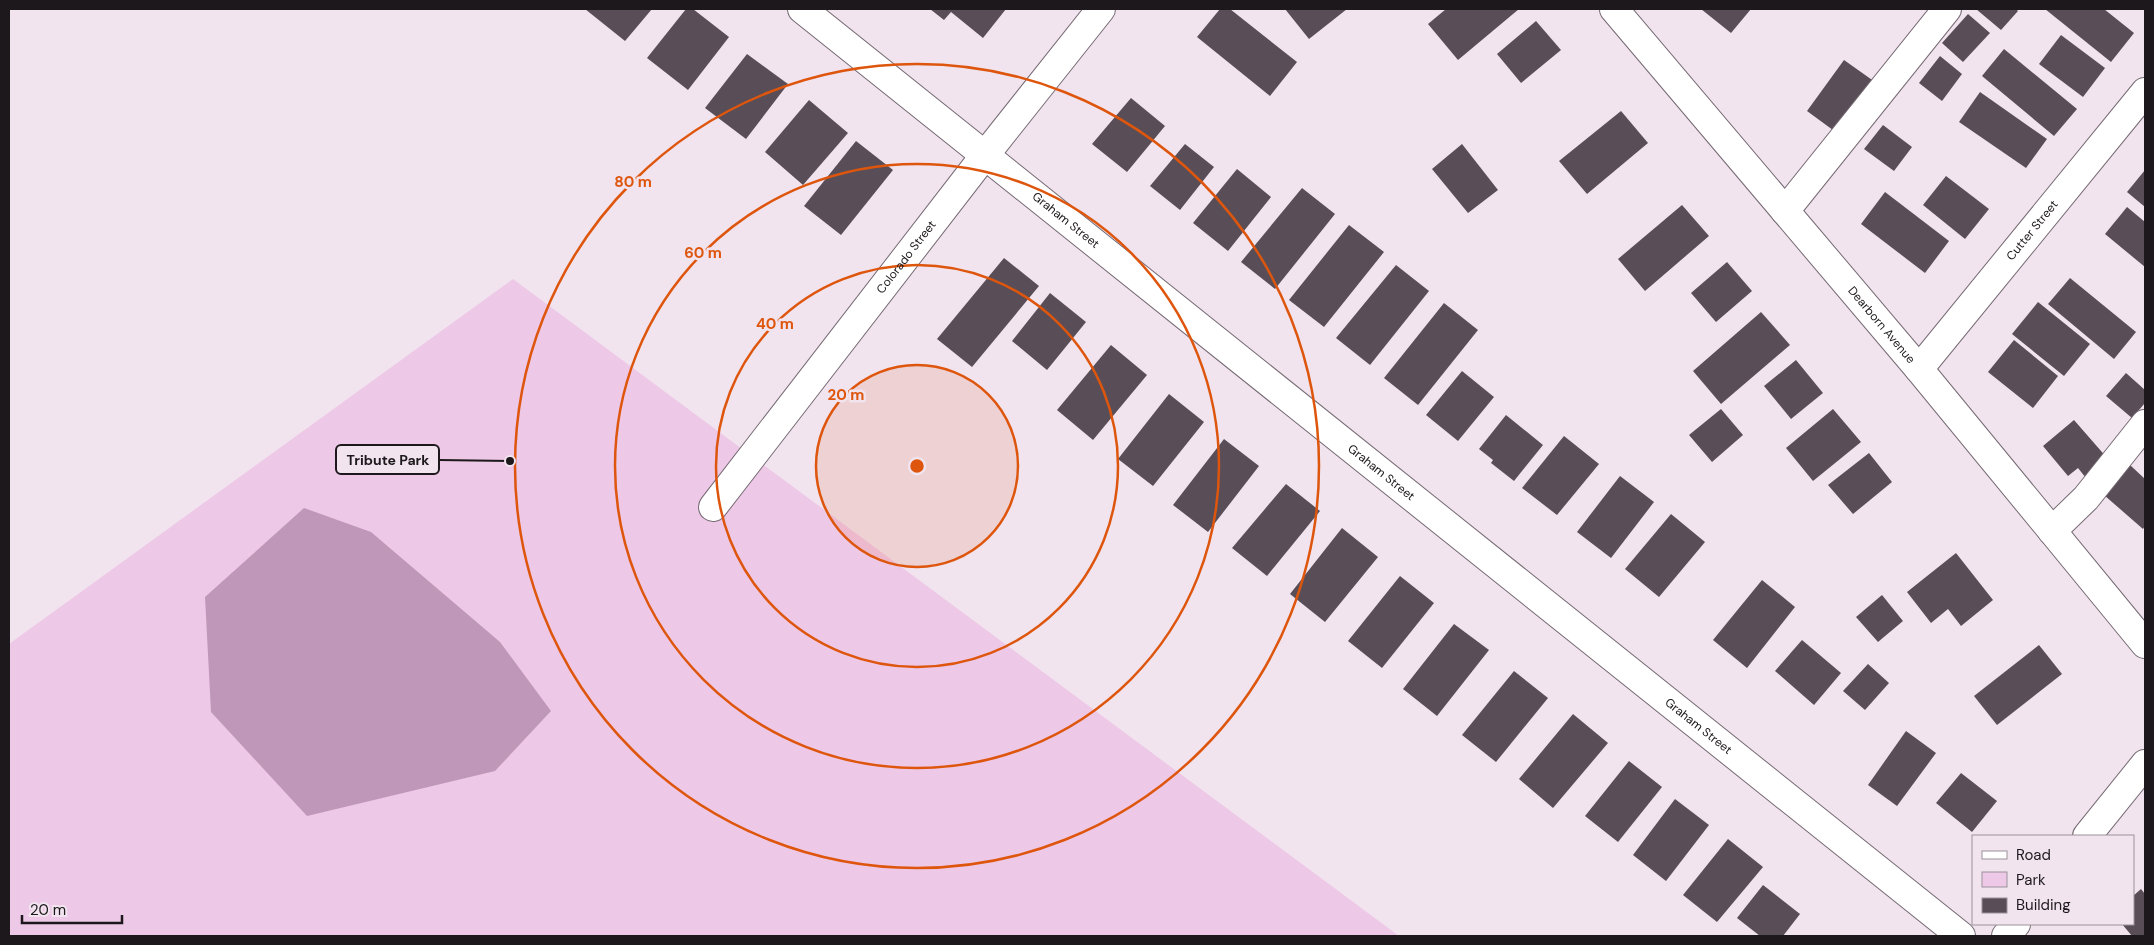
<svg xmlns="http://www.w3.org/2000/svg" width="2154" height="945" viewBox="0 0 2154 945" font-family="'DM Sans',sans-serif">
<rect width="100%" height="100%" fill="#f1e4ee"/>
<polygon fill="#eec8e7" points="513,279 1399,936 9,936 9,644"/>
<polygon fill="#bf97b8" points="304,508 371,532 500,642 551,711 495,771 307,816 211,712 205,597"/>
<g fill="#594e57">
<polygon points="585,9 652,9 625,41"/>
<polygon points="686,9 693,9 729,37 688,90 647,58"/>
<polygon points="930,9 1006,9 983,38 951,12 944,20"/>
<polygon points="1220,9 1230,9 1297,62 1270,96 1197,37"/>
<polygon points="1285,9 1347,9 1309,39"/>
<polygon points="1446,9 1519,9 1458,60 1428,24"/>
<polygon points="1701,9 1751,9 1731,33"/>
<polygon points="1976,9 2016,9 2018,11 2001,30"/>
<polygon points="2045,9 2104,9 2134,33 2111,62"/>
<polygon points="1968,14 1990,33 1963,62 1942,43"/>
<polygon points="1536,21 1561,50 1521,83 1497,54"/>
<polygon points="2061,35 2105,68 2083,97 2039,64"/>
<polygon points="2004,49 2077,109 2054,136 1982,76"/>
<polygon points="747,54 788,84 746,139 705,108"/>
<polygon points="1940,56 1962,74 1942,101 1919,83"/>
<polygon points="1844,60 1875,82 1837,133 1807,111"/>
<polygon points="1980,92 2047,139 2026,168 1959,122"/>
<polygon points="1131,98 1165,126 1127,172 1092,144"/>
<polygon points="809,100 848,133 803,185 765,152"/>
<polygon points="1621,111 1648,143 1587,194 1559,161"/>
<polygon points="1883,125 1912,147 1894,171 1864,149"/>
<polygon points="856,141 893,170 841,235 804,206"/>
<polygon points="1185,144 1214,167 1180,210 1150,186"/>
<polygon points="1462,144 1498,190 1468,213 1432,169"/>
<polygon points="1237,169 1271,197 1228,251 1193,223"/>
<polygon points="2145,170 2145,207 2127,192"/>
<polygon points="1946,176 1989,209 1965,239 1923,205"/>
<polygon points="1302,188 1335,214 1275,289 1241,262"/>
<polygon points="1885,192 1949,241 1925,273 1861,224"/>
<polygon points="1682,205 1709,236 1645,291 1618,259"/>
<polygon points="2127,207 2145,222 2145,267 2105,234"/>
<polygon points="1349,225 1384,252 1324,327 1289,300"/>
<polygon points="1004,258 1039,286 972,367 937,339"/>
<polygon points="1727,262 1752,291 1716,322 1691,293"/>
<polygon points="1396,265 1429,291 1370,365 1336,338"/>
<polygon points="2070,278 2136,332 2114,359 2048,304"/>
<polygon points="1050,293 1086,322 1047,370 1012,341"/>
<polygon points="2038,302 2090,344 2064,376 2012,334"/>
<polygon points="1444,303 1478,330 1418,405 1384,378"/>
<polygon points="1761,312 1790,345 1721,404 1693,371"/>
<polygon points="2014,340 2058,376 2033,408 1988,372"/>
<polygon points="1111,345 1147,375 1093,440 1057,410"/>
<polygon points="1796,360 1823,393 1791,419 1764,386"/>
<polygon points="1462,371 1494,397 1458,441 1426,415"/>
<polygon points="2126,373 2145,390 2145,403 2132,418 2106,396"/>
<polygon points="1169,394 1204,422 1153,486 1118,459"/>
<polygon points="1721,409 1743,435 1712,462 1689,435"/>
<polygon points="1833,409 1861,442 1813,481 1786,448"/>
<polygon points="1506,415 1543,445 1514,481 1491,463 1493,460 1479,449"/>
<polygon points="2074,420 2108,459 2086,478 2078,468 2068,476 2043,446"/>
<polygon points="1564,436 1599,464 1557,515 1522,488"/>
<polygon points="1224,439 1259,466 1208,532 1173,505"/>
<polygon points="1869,453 1892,482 1853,514 1828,485"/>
<polygon points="2130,465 2145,479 2145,526 2143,529 2104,495"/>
<polygon points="1620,476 1654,502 1611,558 1577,532"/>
<polygon points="1286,484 1320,511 1267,576 1232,548"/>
<polygon points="1671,514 1705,542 1659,597 1625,569"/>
<polygon points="1342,528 1378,557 1325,622 1290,594"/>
<polygon points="1956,553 1993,600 1961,626 1948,609 1931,623 1907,592"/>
<polygon points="1400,576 1434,603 1382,668 1348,641"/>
<polygon points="1762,580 1795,607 1747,668 1713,640"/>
<polygon points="1882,595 1903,621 1878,642 1856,617"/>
<polygon points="1454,624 1489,650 1437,716 1403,689"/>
<polygon points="1802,640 1841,673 1814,705 1775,671"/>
<polygon points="2039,645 2062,674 1997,725 1974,696"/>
<polygon points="1868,664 1889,683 1865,710 1843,691"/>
<polygon points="1514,671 1548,698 1496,762 1462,735"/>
<polygon points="1573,714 1608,743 1553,808 1519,779"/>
<polygon points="1906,731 1936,753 1897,806 1868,785"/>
<polygon points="1629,761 1662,787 1618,842 1585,816"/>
<polygon points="1961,773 1997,801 1972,832 1936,803"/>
<polygon points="1675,799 1709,825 1666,881 1633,855"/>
<polygon points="1728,839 1763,867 1717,922 1683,895"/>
<polygon points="1763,885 1800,914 1783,936 1760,936 1737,918"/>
<polygon points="2141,889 2145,894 2145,936 2132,936 2122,924 2133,924 2133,896"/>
</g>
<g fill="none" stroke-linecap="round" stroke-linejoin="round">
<g stroke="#766a73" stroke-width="30">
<g id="minor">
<path id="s1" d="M802 9 1961 936"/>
<path id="s2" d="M1614 9 1919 369 2145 644"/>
<polyline points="1785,211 1947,9"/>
<path id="s3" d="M1919 369 2145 92"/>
<path id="s4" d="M713 507 985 155 1101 9"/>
<polyline points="2052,531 2086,498 2145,424"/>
<polyline points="2087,836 2145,764"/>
<polyline points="2006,936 2016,924"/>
</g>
</g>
<use href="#minor" stroke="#fff" stroke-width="28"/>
</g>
<circle cx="917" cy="466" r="101" fill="#de560d" fill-opacity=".12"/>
<g fill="none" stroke="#de560d" stroke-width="2.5">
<circle cx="917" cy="466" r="101"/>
<circle cx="917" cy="466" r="201"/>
<circle cx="917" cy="466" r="302"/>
<circle cx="917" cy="466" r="402"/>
</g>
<g text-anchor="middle" stroke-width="5" stroke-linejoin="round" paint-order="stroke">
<g font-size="12" fill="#1c181b" stroke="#f1e4ee">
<text dy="4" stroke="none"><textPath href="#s1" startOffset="338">Graham Street</textPath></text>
<text dy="4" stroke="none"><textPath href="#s3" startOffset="179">Cutter Street</textPath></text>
<text dy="4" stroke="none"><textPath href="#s4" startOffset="316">Colorado Street</textPath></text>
<text dy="4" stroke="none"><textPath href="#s2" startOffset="414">Dearborn Avenue</textPath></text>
<text dy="4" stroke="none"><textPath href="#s1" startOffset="742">Graham Street</textPath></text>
<text dy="4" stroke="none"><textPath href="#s1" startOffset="1148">Graham Street</textPath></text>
</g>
</g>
<circle cx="917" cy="466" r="8" fill="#de560d" stroke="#f1e4ee" stroke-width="2.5"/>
<g font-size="15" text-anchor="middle" font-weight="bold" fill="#de560d" stroke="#f1e4ee" stroke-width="5" stroke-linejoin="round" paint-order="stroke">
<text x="633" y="187">80 m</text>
<text x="703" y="258">60 m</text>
<text x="775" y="329">40 m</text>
<text x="846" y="400">20 m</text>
</g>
<path fill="none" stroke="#1c181b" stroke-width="2" d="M510 461L439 460"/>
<circle fill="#1c181b" stroke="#f1e4ee" stroke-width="2" cx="510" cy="461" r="5"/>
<rect fill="#f1e4ee" stroke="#1c181b" stroke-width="2" x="336" y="445" width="103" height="29" rx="5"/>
<g font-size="14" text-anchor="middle" font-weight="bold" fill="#1c181b">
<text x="388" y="465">Tribute Park</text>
</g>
<rect width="2154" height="945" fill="none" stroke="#1c181b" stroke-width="20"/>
<rect x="1972" y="835" width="162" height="90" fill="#f1e4ee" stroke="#9c929a"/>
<rect x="1982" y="851" width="25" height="8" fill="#ffffff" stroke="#9c929a"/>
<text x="2016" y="860" font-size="15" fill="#1c181b">Road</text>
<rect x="1982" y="872" width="25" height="15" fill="#eec8e7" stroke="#9c929a"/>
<text x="2016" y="885" font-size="15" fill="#1c181b">Park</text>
<rect x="1982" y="898" width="25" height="15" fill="#594e57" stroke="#9c929a"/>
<text x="2016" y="910" font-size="15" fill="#1c181b">Building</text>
<path d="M22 915v8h100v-8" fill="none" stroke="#1c181b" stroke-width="2.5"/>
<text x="30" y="915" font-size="15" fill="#1c181b" stroke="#f1e4ee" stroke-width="4" paint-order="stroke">20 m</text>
</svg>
